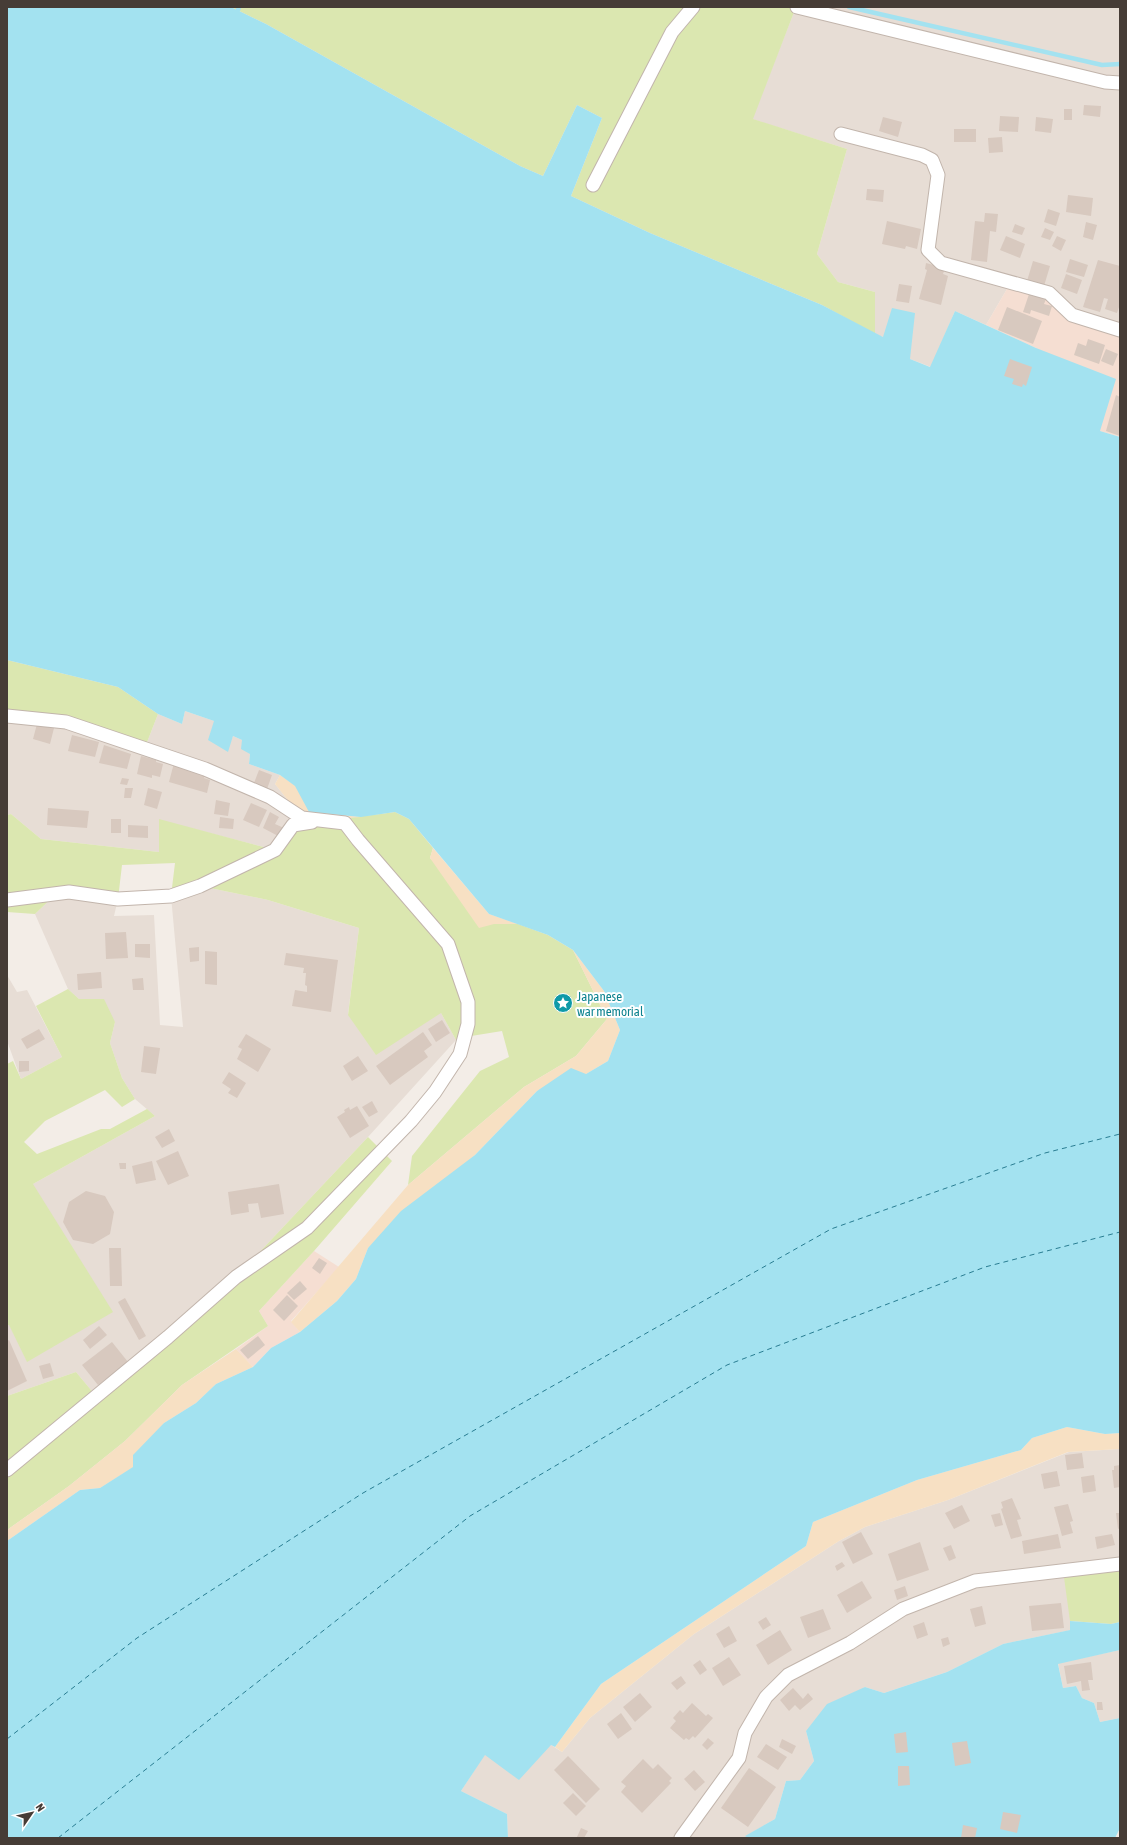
<svg xmlns="http://www.w3.org/2000/svg" width="1127" height="1845" viewBox="0 0 1127 1845" font-family="'Asap Condensed',sans-serif">
<rect width="100%" height="100%" fill="#f3ede7"/>
<g fill="#e7ddd5">
<polygon points="796,7 1120,7 1120,330 1011,282 986,325 955,311 931,367 910,359 883,337 875,334 875,292 838,282 817,254 847,149 752,119"/>
<polygon points="185,711 214,721 227,751 233,736 242,740 250,754 249,764 280,775 275,784 302,818 275,850 159,820 159,852 41,839 11,814 7,815 7,716 66,722 144,750 158,714 182,724"/>
<polygon points="200,886 268,900 359,928 348,1014 441,1013 456,1040 368,1137 236,1277 96,1396 76,1372 7,1396 7,1325 9,1324 27,1361 33,1184 155,1116 135,1099 122,1078 110,1043 115,1022 79,999 68,989 35,914 57,893 118,899 114,916 154,915 160,1025 183,1027 171,896"/>
<polygon points="7,975 17,992 27,990 62,1057 21,1079 7,1041"/>
<polygon points="1120,1449 1120,1564 1070,1621 1071,1630 1003,1644 947,1672 884,1693 865,1687 806,1731 814,1761 800,1780 786,1781 775,1819 746,1836 748,1838 508,1838 507,1814 461,1791 485,1754 551,1745 562,1752 590,1718 694,1634 839,1541 865,1527 948,1500 1069,1452"/>
<polygon points="1120,1650 1120,1718 1100,1722 1094,1703 1082,1698 1076,1686 1063,1688 1058,1663"/>
</g>
<g fill="#f5ded2">
<polygon points="1011,282 1049,293 1072,315 1120,330 1120,437 1100,431 1036,348 986,325"/>
<polygon points="314,1251 339,1267 291,1321 300,1332 271,1348 253,1367 236,1349 268,1326 259,1311"/>
</g>
<g fill="#dbe7b0">
<polygon points="231,7 796,7 753,119 847,149 817,254 838,282 875,292 875,334 822,305 650,233 571,196 602,118 577,105 543,176 520,166 266,24"/>
<polygon points="7,660 118,687 158,714 144,750 66,722 7,716"/>
<path d="M395 812 409 819 433 848 430 858 494 924H518L548 935 573 950 607 1019 576 1056 524 1087 408 1185 412 1156 480 1071 509 1057 502 1031 465 1037 456 1040 441 1013 376 1055 348 1015 359 928 268 900 200 886 171 896 175 863 122 865 118 899 57 893 35 914 7 912V815L11 814 41 839 159 852V819L275 850 293 825C327 819 361 817 395 812Z"/>
<polygon points="68,989 79,999 104,999 115,1022 110,1043 122,1078 135,1099 122,1107 105,1090 45,1121 24,1142 37,1154 101,1129 110,1129 147,1109 155,1116 33,1184 113,1312 27,1362 9,1325 7,1325 7,1064 13,1061 21,1079 62,1057 36,1006"/>
<polygon points="368,1137 392,1161 314,1251 259,1311 268,1326 182,1385 125,1441 69,1486 7,1530 7,1396 76,1372 96,1396 236,1277"/>
<polygon points="1120,1564 1120,1622 1111,1624 1070,1621 1063,1570"/>
</g>
<g fill="#f7e0c3">
<polygon points="280,775 296,786 310,812 361,817 324,820 302,818 275,784"/>
<polygon points="433,848 489,914 518,924 494,924 479,928 430,858"/>
<polygon points="573,950 604,991 620,1030 608,1061 586,1074 537,1091 475,1155 368,1248 356,1279 337,1301 300,1332 291,1322 408,1185 524,1087 576,1056 607,1019"/>
<polygon points="236,1349 253,1367 216,1384 196,1403 164,1423 134,1467 100,1488 80,1490 7,1541 7,1530 69,1486 125,1441 182,1385"/>
<polygon points="1067,1427 1105,1434 1120,1433 1120,1449 1068,1452 948,1500 865,1527 839,1541 694,1634 590,1718 562,1752 555,1747 601,1684 806,1546 813,1522 917,1480 1021,1450 1032,1438"/>
</g>
<g fill="#a3e2f0">
<polygon points="7,7 231,7 266,24 520,166 543,176 577,105 602,118 571,196 650,233 822,305 883,337 892,308 915,313 910,359 930,367 955,311 1036,348 1116,379 1100,431 1120,437 1120,1433 1105,1434 1067,1427 1032,1438 1021,1450 917,1480 813,1522 806,1546 601,1684 555,1747 551,1745 519,1780 485,1755 461,1791 507,1814 508,1838 7,1838 7,1541 80,1490 100,1488 133,1467 133,1455 164,1423 196,1403 216,1384 253,1367 271,1348 300,1332 337,1301 356,1279 368,1248 401,1211 475,1155 537,1091 571,1068 586,1074 608,1061 620,1030 604,991 573,950 548,935 489,914 409,819 395,812 361,817 309,812 295,786 280,775 249,764 250,754 241,749 242,740 233,736 228,752 208,740 214,721 185,711 182,724 158,714 118,687 7,660"/>
<polygon points="1070,1621 1111,1624 1120,1622 1120,1650 1058,1664 1063,1688 1076,1686 1082,1698 1094,1703 1100,1722 1120,1718 1120,1828 1115,1838 748,1838 745,1836 775,1819 786,1781 800,1780 814,1761 806,1731 827,1704 865,1687 884,1693 947,1672 1003,1644 1070,1630"/>
</g>
<g fill="none" stroke-linecap="round" stroke-linejoin="round">
<g stroke="#a3e2f0" stroke-width="4.5">
<polyline points="849,7 1102,65 1120,64"/>
<polyline points="238,10 239,7"/>
</g>
<g stroke="#297d92" stroke-width="1" stroke-dasharray="5 4" stroke-linecap="butt">
<polyline points="7,1739 137,1638 363,1493 831,1229 1045,1153 1120,1134"/>
<polyline points="58,1838 470,1516 727,1365 985,1267 1120,1232"/>
</g>
</g>
<g fill="#d8c9bf">
<polygon points="1084,105 1101,106 1100,117 1083,115"/>
<rect x="1064" y="109" width="8" height="11"/>
<polygon points="1000,116 1019,117 1018,132 999,131"/>
<polygon points="883,117 902,122 898,137 879,131"/>
<polygon points="1036,117 1053,119 1051,133 1035,131"/>
<rect x="954" y="129" width="22" height="13"/>
<polygon points="1002,137 1003,152 989,153 988,138"/>
<polygon points="867,189 884,190 883,202 866,200"/>
<polygon points="1068,195 1093,198 1091,216 1066,212"/>
<polygon points="1048,209 1060,213 1056,226 1044,222"/>
<polygon points="985,213 998,214 996,232 990,231 987,262 971,260 975,221 984,222"/>
<polygon points="887,221 921,229 917,249 906,246 905,249 882,244"/>
<polygon points="1086,222 1097,225 1093,240 1083,237"/>
<polygon points="1015,224 1025,228 1022,235 1012,232"/>
<polygon points="1045,228 1054,232 1050,240 1041,237"/>
<polygon points="1006,236 1025,244 1020,258 1000,250"/>
<polygon points="1057,236 1066,240 1061,251 1052,246"/>
<polygon points="1070,259 1088,265 1084,277 1066,272"/>
<polygon points="1098,260 1120,266 1120,304 1117,313 1105,309 1108,299 1104,298 1100,312 1083,307"/>
<polygon points="1033,261 1050,266 1044,286 1027,281"/>
<polygon points="926,263 945,268 943,274 948,276 941,305 919,299 927,270 925,269"/>
<polygon points="1066,274 1082,280 1077,294 1061,288"/>
<polygon points="899,284 912,286 909,303 896,301"/>
<polygon points="1029,294 1046,299 1044,304 1052,306 1049,316 1031,310 1030,314 1023,312"/>
<polygon points="1007,307 1042,321 1033,344 998,330"/>
<polygon points="1088,339 1105,345 1099,364 1074,355 1078,343 1086,346"/>
<polygon points="1106,349 1118,354 1113,366 1101,361"/>
<polygon points="1010,359 1032,367 1026,386 1023,384 1022,387 1012,384 1014,379 1004,376"/>
<polygon points="1116,395 1120,397 1120,436 1106,431"/>
<polygon points="37,724 54,728 50,744 33,739"/>
<polygon points="72,735 99,742 95,757 68,751"/>
<polygon points="104,745 131,754 127,769 99,763"/>
<polygon points="141,756 156,760 156,762 163,764 160,777 152,775 152,778 137,774"/>
<polygon points="174,763 205,772 204,778 210,780 207,793 169,782"/>
<polygon points="259,770 272,775 267,789 254,783"/>
<polygon points="122,778 129,779 127,785 120,784"/>
<polygon points="125,788 133,788 131,798 124,798"/>
<polygon points="148,788 162,792 157,809 144,805"/>
<polygon points="216,800 230,803 228,816 214,814"/>
<polygon points="251,803 267,810 259,827 243,820"/>
<polygon points="48,808 89,811 87,828 47,825"/>
<polygon points="270,812 279,817 275,824 284,828 280,837 263,828"/>
<polygon points="220,817 234,819 233,829 219,828"/>
<rect x="111" y="819" width="10" height="14"/>
<polygon points="128,825 148,826 148,838 128,837"/>
<polygon points="126,932 128,958 106,959 105,933"/>
<polygon points="135,944 150,944 150,958 135,957"/>
<polygon points="199,947 199,961 190,962 189,948"/>
<polygon points="205,951 217,952 217,985 205,984"/>
<polygon points="286,953 338,960 331,1012 292,1006 295,990 307,992 307,986 305,985 306,973 303,973 304,968 284,965"/>
<polygon points="101,972 102,988 78,990 77,974"/>
<polygon points="143,978 144,990 133,990 132,979"/>
<polygon points="442,1020 450,1033 436,1042 428,1029"/>
<polygon points="39,1029 45,1039 27,1049 21,1039"/>
<polygon points="423,1032 432,1045 424,1051 428,1057 390,1085 376,1066"/>
<polygon points="246,1034 271,1049 258,1072 237,1059 242,1049 238,1047"/>
<polygon points="144,1046 160,1048 156,1074 141,1072"/>
<polygon points="358,1056 368,1071 352,1081 343,1066"/>
<polygon points="19,1061 29,1061 29,1071 19,1072"/>
<polygon points="229,1072 246,1083 237,1098 228,1093 231,1089 222,1083"/>
<polygon points="372,1101 378,1112 369,1117 362,1107"/>
<polygon points="357,1106 369,1126 350,1138 337,1117 345,1112 344,1110 349,1107 350,1110"/>
<polygon points="169,1129 175,1141 162,1148 155,1137"/>
<polygon points="178,1151 189,1176 168,1185 156,1161"/>
<polygon points="152,1161 156,1180 136,1184 132,1166"/>
<polygon points="119,1163 126,1163 126,1169 120,1169"/>
<polygon points="279,1184 284,1214 261,1218 258,1203 248,1204 249,1212 231,1215 228,1192"/>
<polygon points="86,1191 105,1196 114,1212 110,1234 93,1244 73,1240 63,1222 69,1202"/>
<polygon points="109,1248 121,1248 122,1286 110,1286"/>
<polygon points="319,1258 327,1263 320,1274 312,1268"/>
<polygon points="300,1281 307,1289 294,1300 287,1293"/>
<polygon points="287,1295 298,1306 284,1321 273,1310"/>
<polygon points="125,1298 146,1336 139,1340 118,1302"/>
<polygon points="99,1326 107,1335 90,1349 83,1340"/>
<polygon points="258,1336 265,1345 248,1359 240,1350"/>
<polygon points="9,1340 27,1381 7,1391 7,1341"/>
<polygon points="112,1342 128,1362 98,1385 82,1365"/>
<polygon points="50,1363 54,1376 43,1379 39,1366"/>
<polygon points="1082,1453 1084,1468 1067,1470 1065,1455"/>
<polygon points="1120,1465 1120,1487 1114,1488 1112,1470 1114,1470 1114,1466"/>
<polygon points="1057,1471 1060,1486 1044,1489 1041,1474"/>
<polygon points="1094,1475 1096,1491 1083,1493 1081,1477"/>
<polygon points="1012,1498 1021,1519 1017,1520 1022,1536 1011,1539 1001,1509 1003,1508 1001,1502"/>
<polygon points="1068,1504 1073,1521 1070,1522 1073,1533 1062,1536 1054,1507"/>
<polygon points="962,1505 970,1521 954,1529 945,1513"/>
<polygon points="1000,1513 1003,1525 995,1527 991,1515"/>
<polygon points="1116,1513 1120,1513 1120,1528 1118,1529"/>
<polygon points="861,1532 873,1554 853,1564 842,1542"/>
<polygon points="1058,1534 1061,1548 1024,1554 1022,1541"/>
<polygon points="1112,1534 1115,1545 1097,1549 1095,1537"/>
<polygon points="920,1542 929,1570 897,1581 888,1554"/>
<polygon points="951,1545 956,1558 949,1561 943,1548"/>
<polygon points="842,1562 845,1566 837,1571 835,1566"/>
<polygon points="862,1581 872,1598 847,1613 837,1595"/>
<polygon points="905,1586 908,1596 897,1600 894,1590"/>
<polygon points="1061,1603 1064,1628 1032,1631 1029,1606"/>
<polygon points="982,1606 986,1624 975,1627 970,1609"/>
<polygon points="823,1609 831,1629 808,1638 800,1617"/>
<polygon points="766,1617 771,1625 763,1630 758,1622"/>
<polygon points="924,1622 928,1635 917,1639 913,1626"/>
<polygon points="729,1626 737,1641 724,1648 716,1634"/>
<polygon points="780,1630 792,1650 768,1665 756,1645"/>
<polygon points="948,1637 950,1644 943,1647 941,1639"/>
<polygon points="729,1657 741,1675 723,1686 712,1668"/>
<polygon points="700,1660 707,1670 700,1675 693,1665"/>
<polygon points="1091,1662 1093,1680 1088,1680 1090,1690 1082,1691 1081,1681 1067,1684 1064,1666"/>
<polygon points="681,1676 686,1683 677,1690 671,1683"/>
<polygon points="793,1688 803,1699 808,1693 813,1699 800,1710 795,1705 789,1711 780,1700"/>
<polygon points="640,1693 652,1707 635,1722 623,1707"/>
<polygon points="1097,1702 1102,1702 1103,1710 1097,1710"/>
<polygon points="692,1703 706,1716 708,1714 713,1718 695,1738 693,1736 689,1740 686,1738 684,1740 670,1728 676,1721 673,1718 680,1710 683,1713"/>
<polygon points="621,1713 632,1729 618,1739 607,1724"/>
<polygon points="906,1732 908,1752 896,1753 894,1734"/>
<polygon points="708,1738 714,1743 707,1750 702,1745"/>
<polygon points="782,1739 796,1746 792,1754 779,1747"/>
<polygon points="967,1741 971,1763 955,1766 952,1743"/>
<polygon points="766,1744 787,1757 778,1770 757,1757"/>
<polygon points="568,1756 600,1789 586,1803 554,1770"/>
<polygon points="643,1759 653,1769 658,1764 672,1778 669,1781 671,1783 642,1813 621,1792 626,1786 621,1782"/>
<polygon points="898,1766 909,1766 910,1785 898,1786"/>
<polygon points="749,1768 776,1787 748,1827 721,1808"/>
<polygon points="694,1770 705,1782 695,1791 684,1779"/>
<polygon points="573,1793 586,1806 576,1816 563,1803"/>
<polygon points="1003,1812 1021,1815 1017,1833 1000,1829"/>
<polygon points="963,1825 977,1828 975,1838 961,1838"/>
<polygon points="581,1828 588,1831 584,1838 577,1837"/>
</g>
<g fill="none" stroke-linecap="round" stroke-linejoin="round">
<g stroke="#c2b5ac" stroke-width="15">
<g id="street">
<polyline points="797,7 1105,82 1120,83"/>
<polyline points="841,134 922,155 932,160 938,175 928,250 941,263 1049,293 1072,315 1120,330"/>
<polyline points="593,185 672,32 693,7"/>
<polyline points="7,716 66,722 205,769 270,797 302,818 345,823 358,840 448,944 468,1002 468,1024 460,1054 435,1092 411,1121 307,1228 236,1277 168,1337 7,1470"/>
<polyline points="7,900 69,892 118,899 171,896 200,886 275,850 293,825 312,822"/>
<polyline points="681,1838 739,1758 745,1733 766,1697 788,1675 850,1643 903,1609 975,1581 1120,1564"/>
</g>
</g>
<use href="#street" stroke="#fff" stroke-width="13"/>
</g>
<defs>
<g id="sight-disc" transform="scale(1)"><circle r="9.5" fill="#0f9aa8" stroke="#fff"/><path d="M0-6L1.8-2.2L6-1.7L2.9 1.2L3.7 5.4L0 3.3L-3.7 5.4L-2.9 1.2L-6-1.7L-1.8-2.2Z" fill="#fff"/></g>
</defs>
<g fill-rule="evenodd">
<use href="#sight-disc" x="563" y="1003"/>
</g>
<g text-anchor="middle" stroke-width="4" stroke-linejoin="round" paint-order="stroke">
<g font-size="13" fill="#0d838f" stroke="#fff" text-anchor="start">
<text x="577" y="1001">Japanese<tspan x="577" dy="15">war memorial</tspan></text>
</g>
</g>
<rect width="1127" height="1845" fill="none" stroke="#463c36" stroke-width="16"/>
<g transform="translate(32 1813) rotate(56)" stroke="#ffffff" stroke-width="3" paint-order="stroke">
<path d="M0-3L7 15L0 10L-7 15Z" fill="#463c36"/>
<text y="-6" font-size="11" font-weight="bold" text-anchor="middle" fill="#463c36">N</text>
</g>
</svg>
